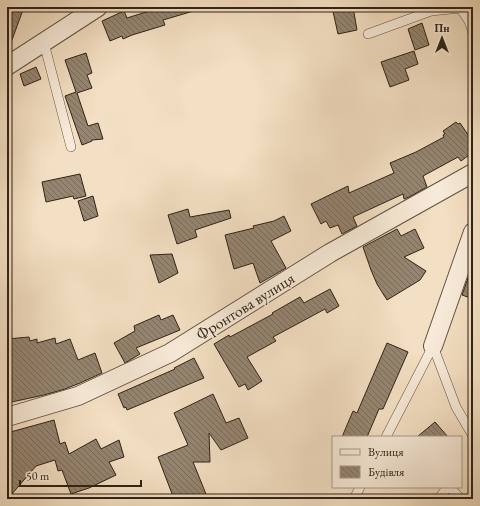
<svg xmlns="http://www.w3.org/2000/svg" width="480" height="506" viewBox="0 0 480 506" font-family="'EB Garamond',serif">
<defs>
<pattern id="building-back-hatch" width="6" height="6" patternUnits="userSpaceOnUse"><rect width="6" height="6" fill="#958571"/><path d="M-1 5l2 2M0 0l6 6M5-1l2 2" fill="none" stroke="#7a6c5c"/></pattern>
</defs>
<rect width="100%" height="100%" fill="#f3dfc3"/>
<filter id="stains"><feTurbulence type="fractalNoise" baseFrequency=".005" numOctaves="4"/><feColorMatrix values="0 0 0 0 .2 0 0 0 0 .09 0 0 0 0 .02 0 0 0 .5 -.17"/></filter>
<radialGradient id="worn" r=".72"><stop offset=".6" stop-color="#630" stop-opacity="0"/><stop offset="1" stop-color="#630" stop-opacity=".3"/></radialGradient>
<g fill="url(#building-back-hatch)" stroke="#2f2318">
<polygon points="7,7 24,7 9,48 7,48"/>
<polygon points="162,7 197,7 197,10 163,20 165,25 132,35 123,39 122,36 110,41 102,21 124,11 127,18"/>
<polygon points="332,7 353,7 357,30 338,34"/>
<polygon points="422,23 429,45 415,50 408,29"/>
<polygon points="414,51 418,64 405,69 409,80 390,87 381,62"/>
<polygon points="86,53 92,73 87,75 92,88 77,93 88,126 98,123 103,139 92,140 92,141 82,145 65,96 76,92 65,60"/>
<polygon points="36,67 41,79 24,86 20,74"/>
<polygon points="456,122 458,124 460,123 473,142 473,152 461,161 458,157 423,176 427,187 409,197 404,199 403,194 353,217 357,226 342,234 338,225 330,228 326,221 321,224 311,204 348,186 349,193 394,173 390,163 416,152 444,137 443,135 445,134 443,131"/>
<polygon points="80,174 86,196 74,199 73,196 46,202 42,182"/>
<polygon points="93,196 98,216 84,221 78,201"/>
<polygon points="188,209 190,217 229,210 231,218 195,230 197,237 177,244 168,215"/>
<polygon points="284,216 291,231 271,241 286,268 260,283 253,263 234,269 225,235 254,228 253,226 274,221"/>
<polygon points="397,229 401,236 415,229 424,248 404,257 426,271 420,280 387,300 377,284 371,270 363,247"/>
<polygon points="172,254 178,273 159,283 150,255"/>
<polygon points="473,264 473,299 462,295"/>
<polygon points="330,289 339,306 327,313 325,309 273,337 276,341 247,357 262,381 248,390 245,384 239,387 214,344 229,335 230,337 273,314 272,313 300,297 304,303"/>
<polygon points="159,315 161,320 173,315 180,330 136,348 140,354 125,363 114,343 135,331 134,326"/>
<polygon points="29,337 30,341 37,339 37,343 55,338 56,344 70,339 78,360 95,353 102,373 80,383 65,389 44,395 7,403 7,339"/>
<polygon points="387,343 408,352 383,409 379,409 367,437 342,437 353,411 357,413"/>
<polygon points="194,358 204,378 127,410 126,407 124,408 118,394 175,369 174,368"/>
<polygon points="213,394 226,423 239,418 248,438 221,450 209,433 210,462 193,462 208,499 174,499 158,457 188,445 174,413"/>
<polygon points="54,420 60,444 65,442 69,454 96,439 101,449 119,440 124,457 109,462 116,475 89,488 71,494 62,470 58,471 55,460 36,466 11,495 7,470 7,433"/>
<polygon points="435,422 448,437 417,437"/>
</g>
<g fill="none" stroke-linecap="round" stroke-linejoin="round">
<g stroke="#605243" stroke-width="10">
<g id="lane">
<polyline points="368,34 431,11 460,8 469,21 473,33"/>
<polyline points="44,43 71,147"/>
<polyline points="433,346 456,407 473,436"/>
<polyline points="386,437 433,346"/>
<polyline points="449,487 461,499"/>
<polyline points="354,499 360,487"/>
<polyline points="439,499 447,487"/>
</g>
</g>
<g stroke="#605243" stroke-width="20">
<g id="street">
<polyline points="7,66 98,7"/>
<polyline points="433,346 473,232"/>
<polyline points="7,417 78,396 170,353 330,253 473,173"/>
</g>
</g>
<use href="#lane" stroke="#f7ead8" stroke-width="9"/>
<use href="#street" stroke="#f7ead8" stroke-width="18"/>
</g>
<g text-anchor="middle" stroke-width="3" stroke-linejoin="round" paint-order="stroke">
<g font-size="16" fill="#2f2318" stroke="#f7ead8">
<text transform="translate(245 306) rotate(-32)" y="6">Фронтова вулиця</text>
</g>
</g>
<rect width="480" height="506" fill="none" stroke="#f3dfc3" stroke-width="24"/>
<rect x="8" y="8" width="464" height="490" fill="none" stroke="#2f2318" stroke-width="2"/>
<rect x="12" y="12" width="456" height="482" fill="none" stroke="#2f2318"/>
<rect x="332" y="436" width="130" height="52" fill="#f7ead8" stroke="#a79a8b"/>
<rect x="340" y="449" width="20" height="6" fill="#f7ead8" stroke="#a79a8b"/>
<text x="368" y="456" font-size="12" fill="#2f2318">Вулиця</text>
<rect x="340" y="466" width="20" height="12" fill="url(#building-back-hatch)" stroke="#a79a8b"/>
<text x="368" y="476" font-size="12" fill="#2f2318">Будівля</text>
<g transform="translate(442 38)" stroke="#f7ead8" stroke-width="3" paint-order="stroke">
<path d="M0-3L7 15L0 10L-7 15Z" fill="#2f2318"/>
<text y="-6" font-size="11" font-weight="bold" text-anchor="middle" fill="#2f2318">Пн</text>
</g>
<path d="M20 480v6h121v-6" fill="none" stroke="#2f2318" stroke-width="2"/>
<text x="26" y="480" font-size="12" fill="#2f2318" stroke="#f7ead8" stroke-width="3" paint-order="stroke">50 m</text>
<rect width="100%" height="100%" filter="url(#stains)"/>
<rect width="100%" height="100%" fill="url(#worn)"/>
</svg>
